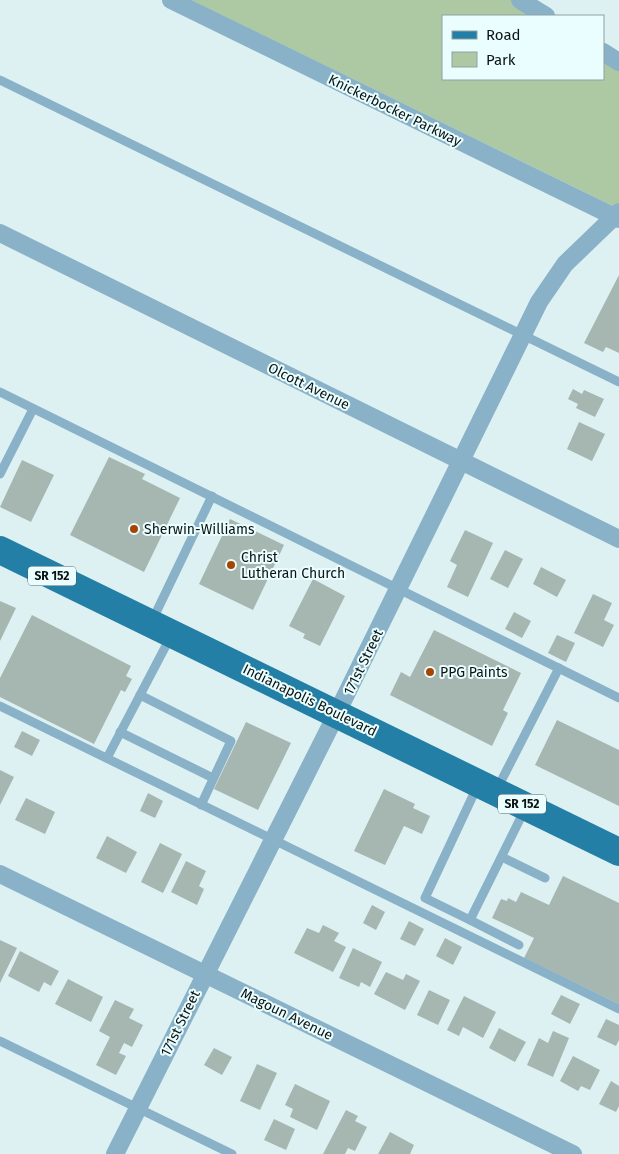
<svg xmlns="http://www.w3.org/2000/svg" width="619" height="1154" viewBox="0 0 619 1154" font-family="'Fira Sans',sans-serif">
<rect width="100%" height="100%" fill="#def1f2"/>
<polygon fill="#acc9a4" points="191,0 515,0 540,16 443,16 443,79 603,79 603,58 619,69 619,209"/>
<g fill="#a6b6b0">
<polygon points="619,275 619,353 606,347 603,352 584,343"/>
<polygon points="573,389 582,394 584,390 604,399 595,417 576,408 578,404 568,399"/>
<polygon points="579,422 605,434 592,461 567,449"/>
<polygon points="109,457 145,474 142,479 180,498 144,572 70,535"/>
<polygon points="22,460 54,475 31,522 0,507"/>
<polygon points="230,519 284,545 253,610 199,584"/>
<polygon points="465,530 493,543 468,597 447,587 457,565 450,561"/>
<polygon points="505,550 523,559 508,588 490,579"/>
<polygon points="541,567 566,580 557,597 533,584"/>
<polygon points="313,579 345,596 320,646 303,638 305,634 289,626"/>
<polygon points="593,594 612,603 604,620 614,625 603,647 574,633"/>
<polygon points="0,601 16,608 0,641"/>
<polygon points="514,612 531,621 522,638 505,629"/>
<polygon points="32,615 131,666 126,676 132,679 125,692 121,690 94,744 0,697 0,678"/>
<polygon points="434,630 521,673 503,710 508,713 492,746 390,695 401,672 410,677"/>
<polygon points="557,635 575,643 566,662 548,653"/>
<polygon points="557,720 619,750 619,806 535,765"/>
<polygon points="246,722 291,743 258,810 214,789"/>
<polygon points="22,731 40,740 32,756 14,747"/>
<polygon points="0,770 14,777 0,805"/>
<polygon points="384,789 415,804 413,808 430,816 422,834 404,826 385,865 354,851"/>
<polygon points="148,793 163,801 155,818 140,811"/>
<polygon points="26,798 55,812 45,834 15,820"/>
<polygon points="107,836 137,852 126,873 96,858"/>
<polygon points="160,843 182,854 163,893 141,882"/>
<polygon points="186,861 206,871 199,886 204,889 197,905 171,892"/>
<polygon points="563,876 619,903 619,1004 524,958 534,938 492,918 501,899 507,901 508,898 516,902 521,892 549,905"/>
<polygon points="372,905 385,912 376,930 363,923"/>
<polygon points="409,921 424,929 415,946 400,939"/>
<polygon points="323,925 339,933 334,941 346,947 333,972 294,953 307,928 319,933"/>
<polygon points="445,938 462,947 453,965 436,956"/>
<polygon points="0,940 17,948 0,983"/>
<polygon points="353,948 382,962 370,987 361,982 359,987 339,978"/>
<polygon points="20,951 59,971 51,986 44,982 39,992 8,976"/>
<polygon points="386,972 403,980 406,974 420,981 405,1010 374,994"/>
<polygon points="68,979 103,997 91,1022 55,1004"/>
<polygon points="429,990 450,1000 438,1025 417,1015"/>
<polygon points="561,995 580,1004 570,1024 551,1014"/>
<polygon points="464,996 496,1012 483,1038 463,1027 459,1036 447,1030"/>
<polygon points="115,1000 134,1009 129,1018 143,1025 132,1047 124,1043 119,1053 126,1056 116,1075 96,1065 110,1037 99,1031"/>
<polygon points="606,1019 619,1025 619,1040 616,1046 597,1037"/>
<polygon points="499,1028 526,1042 515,1062 489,1048"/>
<polygon points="553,1031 569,1038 553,1077 527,1065 539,1038 548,1043"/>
<polygon points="214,1048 232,1057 222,1075 204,1065"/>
<polygon points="573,1056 600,1070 590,1090 581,1086 578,1091 560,1081"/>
<polygon points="257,1064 277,1073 260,1110 240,1101"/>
<polygon points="611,1081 619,1086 619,1106 616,1112 599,1104"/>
<polygon points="295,1084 330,1101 317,1130 290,1117 293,1109 285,1105"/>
<polygon points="346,1110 358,1116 355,1121 367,1127 355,1151 348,1148 345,1154 323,1154"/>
<polygon points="274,1119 295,1129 286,1150 264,1140"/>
<polygon points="390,1132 414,1145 410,1154 378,1154"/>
</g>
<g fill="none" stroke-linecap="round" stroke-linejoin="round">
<g stroke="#89b2c8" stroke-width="9">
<polyline points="0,80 619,382"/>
<polyline points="0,392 619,698"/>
<polyline points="0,474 33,409"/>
<polyline points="152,621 212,496"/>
<polyline points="140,695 231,741 201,805"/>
<polyline points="0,706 619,1009"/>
<polyline points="120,732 213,778"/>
<polyline points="107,758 171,636"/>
<polyline points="477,787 425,898 470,920 525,809"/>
<polyline points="497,789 559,668"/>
<polyline points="502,857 545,878"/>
<polyline points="470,920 519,945"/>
<polyline points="0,1041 232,1154"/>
</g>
<g stroke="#89b2c8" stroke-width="18">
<polyline points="171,0 619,219"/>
<polyline points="520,0 546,16"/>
<polyline points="603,52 619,62"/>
<polyline points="0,233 619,539"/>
<polyline points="0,874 573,1154"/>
<polyline points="115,1154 337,713 539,302 565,264 619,212"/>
</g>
<polyline stroke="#237fa6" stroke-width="28" points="0,550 619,852"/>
</g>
<g fill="#a64501" stroke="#ebfeff" stroke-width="2">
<circle cx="134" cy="529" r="5"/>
<circle cx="231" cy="565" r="5"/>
<circle cx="430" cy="672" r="5"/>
</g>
<g text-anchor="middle" stroke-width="4" stroke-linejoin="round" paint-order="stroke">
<g fill="#ebfeff" stroke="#4f5a5a" stroke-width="1">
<rect x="28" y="566.5" width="48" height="19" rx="4"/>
<rect x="498" y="794.5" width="48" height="19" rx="4"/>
</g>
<g font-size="12" font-weight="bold" fill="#0c1313">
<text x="52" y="580">SR 152</text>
<text x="522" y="808">SR 152</text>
</g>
<g font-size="14" fill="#0c1313" stroke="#ebfeff">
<text transform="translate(395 110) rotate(26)" y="5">Knickerbocker Parkway</text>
<text transform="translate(309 386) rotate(26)" y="5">Olcott Avenue</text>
<text transform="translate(363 662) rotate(-64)" y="5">171st Street</text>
<text transform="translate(310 700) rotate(26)" y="5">Indianapolis Boulevard</text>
<text transform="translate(287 1014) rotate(26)" y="5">Magoun Avenue</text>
<text transform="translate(180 1023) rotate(-64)" y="5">171st Street</text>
</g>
<g font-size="14" fill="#0c1313" stroke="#ebfeff" text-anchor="start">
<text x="144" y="534">Sherwin-Williams</text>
<text x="241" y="562">Christ<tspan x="241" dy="16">Lutheran Church</tspan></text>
<text x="440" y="677">PPG Paints</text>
</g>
</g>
<rect x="442" y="15" width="162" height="65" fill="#ebfeff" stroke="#92a0a1"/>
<rect x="452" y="31" width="25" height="8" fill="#237fa6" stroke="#92a0a1"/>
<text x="486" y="40" font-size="15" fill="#0c1313">Road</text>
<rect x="452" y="52" width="25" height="15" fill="#acc9a4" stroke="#92a0a1"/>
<text x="486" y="65" font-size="15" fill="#0c1313">Park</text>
</svg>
